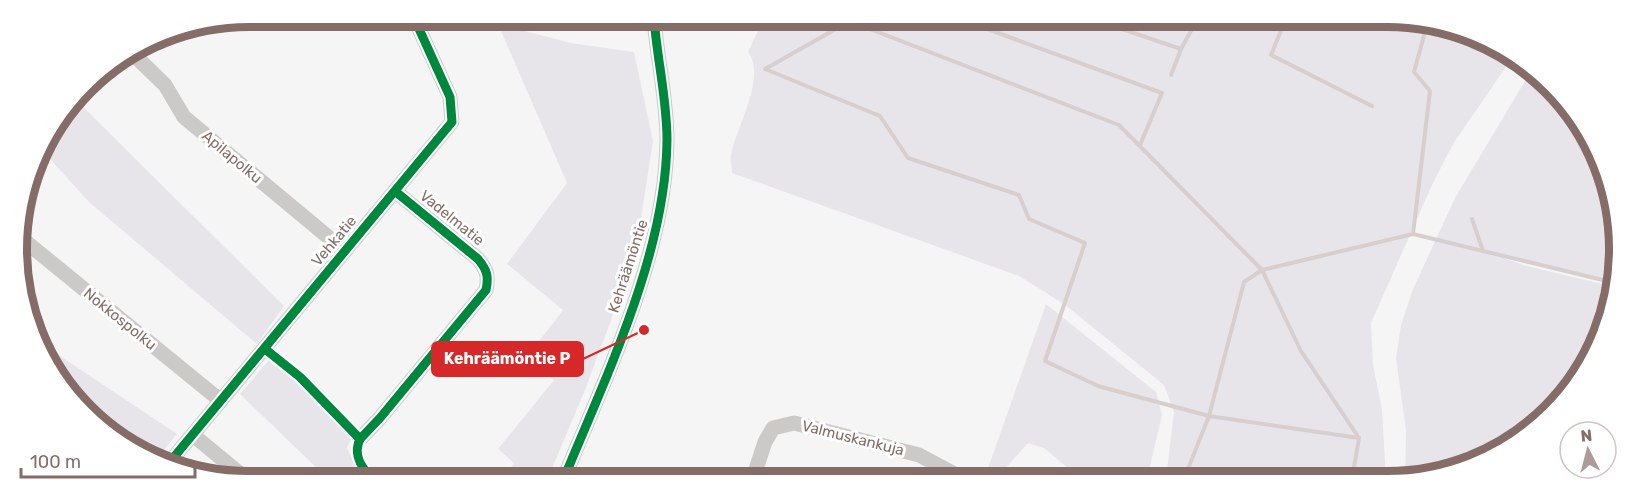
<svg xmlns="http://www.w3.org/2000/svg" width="1636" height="498" viewBox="0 0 1636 498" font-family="Rubik,sans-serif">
<rect width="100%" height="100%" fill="#f5f5f6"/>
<g fill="#e7e5ea">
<path d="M581 18H624C616 28 599 27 587 29Z"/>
<path d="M764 18 1433 21 1514 55 1453 144 1432 185 1371 323 1373 365 1382 409 1386 479H1166L1174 412 1164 385 1064 304 1019 276 732 173C732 167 730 160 731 155 736 127 767 77 748 52Z"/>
<polygon points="498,24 571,43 634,52 653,141 635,256 585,390 548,478 503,478 514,463 498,449 554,380 526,358 563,310 507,264 567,183"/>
<polygon points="1531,71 1575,115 1615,208 1615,281 1491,253 1523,265 1615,287 1615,295 1589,365 1541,424 1490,458 1417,480 1405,480 1406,431 1396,358 1401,325 1413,289 1455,198"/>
<polygon points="76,100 284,306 257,344 89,202 40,148"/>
<polygon points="1046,304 1156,392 1162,415 1147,479 1081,479 1044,448 1028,443 997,478 987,471"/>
<polygon points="39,342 177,434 157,458 120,442 56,378"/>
<polygon points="271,358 296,378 353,435 347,448 361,477 326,477 240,394"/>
</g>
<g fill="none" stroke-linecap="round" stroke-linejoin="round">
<g stroke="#d9cece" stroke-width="4">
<polyline points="844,19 1119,125 1262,270 1301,351 1359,438 1352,479"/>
<polyline points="960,19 1162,93 1140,145"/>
<polyline points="1271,20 1282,28 1271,55 1372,106"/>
<polyline points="850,21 765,69 880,116 908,158 1019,195 1029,219 1085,243 1045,361 1098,386 1209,416 1359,438"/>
<polyline points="1122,29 1181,49 1192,29"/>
<polyline points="1171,75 1181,49"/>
<polyline points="1575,115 1615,208"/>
<polyline points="1472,219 1483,251"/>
<polyline points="1413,234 1615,283"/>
<polyline points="1184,479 1209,416 1244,282 1262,270 1413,234 1430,91 1414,72 1428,21"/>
</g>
<g stroke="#cbcac9" stroke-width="15">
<polyline points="131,52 165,85 184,117 345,251"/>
<polyline points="20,237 221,401"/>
<polyline points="193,435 244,477"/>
<path d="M360 439 380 418 486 290C489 276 487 270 478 259L396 192"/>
<polyline points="169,463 452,122 450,97 415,20"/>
<path d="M564 478C607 374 666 253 667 140 667 99 657 59 654 18"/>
<polyline points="753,478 765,442 773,428 794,423 919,455 964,479"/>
</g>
<g stroke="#fff" stroke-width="13">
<g id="cycleway">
<path d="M265 349 300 377 360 439C353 454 360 466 371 477"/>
<path d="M360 439 380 418 486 290C489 276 487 270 478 259L396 192"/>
<polyline points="169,463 452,122 450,97 415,20"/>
<path d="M564 478C607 374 666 253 667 140 667 99 657 59 654 18"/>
</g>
</g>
<use href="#cycleway" stroke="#00873e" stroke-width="9"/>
</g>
<g text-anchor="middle" stroke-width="6" stroke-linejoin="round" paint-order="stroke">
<g font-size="15" fill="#856c66" stroke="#fff">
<text transform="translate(232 157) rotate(40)" y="5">Apilapolku</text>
<text transform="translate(452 218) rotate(39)" y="5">Vadelmatie</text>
<text transform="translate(334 241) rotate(-50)" y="5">Vehkatie</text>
<text transform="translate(628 266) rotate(-72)" y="5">Kehräämöntie</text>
<text transform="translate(120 319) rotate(39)" y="5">Nokkospolku</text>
<text transform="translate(853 438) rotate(14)" y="5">Valmuskankuja</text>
</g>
</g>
<path d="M0 0H1636V498H0ZM249 27H1387A222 222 0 0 1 1609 249V249A222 222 0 0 1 1387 471H249A222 222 0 0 1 27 249V249A222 222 0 0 1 249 27Z" fill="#fff" fill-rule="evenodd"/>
<path fill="none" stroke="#856c66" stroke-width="8" d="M249 27H1387A222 222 0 0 1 1609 249V249A222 222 0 0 1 1387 471H249A222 222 0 0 1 27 249V249A222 222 0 0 1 249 27Z"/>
<path fill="none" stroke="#d62828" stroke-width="2" d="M644 330L583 359"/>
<circle fill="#d62828" stroke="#fff" stroke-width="2" cx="644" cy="330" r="6"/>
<rect fill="#d62828" stroke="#d62828" stroke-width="2" x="432" y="342" width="151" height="34" rx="6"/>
<g font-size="16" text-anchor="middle" font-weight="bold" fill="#fff">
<text x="507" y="364">Kehräämöntie P</text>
</g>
<g transform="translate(1588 450) rotate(354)"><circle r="28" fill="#ffffff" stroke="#cec4c2" stroke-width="1.5"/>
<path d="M0-4.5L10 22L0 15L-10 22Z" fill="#ac9c98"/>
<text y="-9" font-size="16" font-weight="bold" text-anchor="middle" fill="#856c66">N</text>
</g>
<path d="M21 468v9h174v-9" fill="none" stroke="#856c66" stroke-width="3"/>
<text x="30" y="468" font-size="18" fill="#856c66" stroke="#ffffff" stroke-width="4.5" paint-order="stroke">100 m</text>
</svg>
